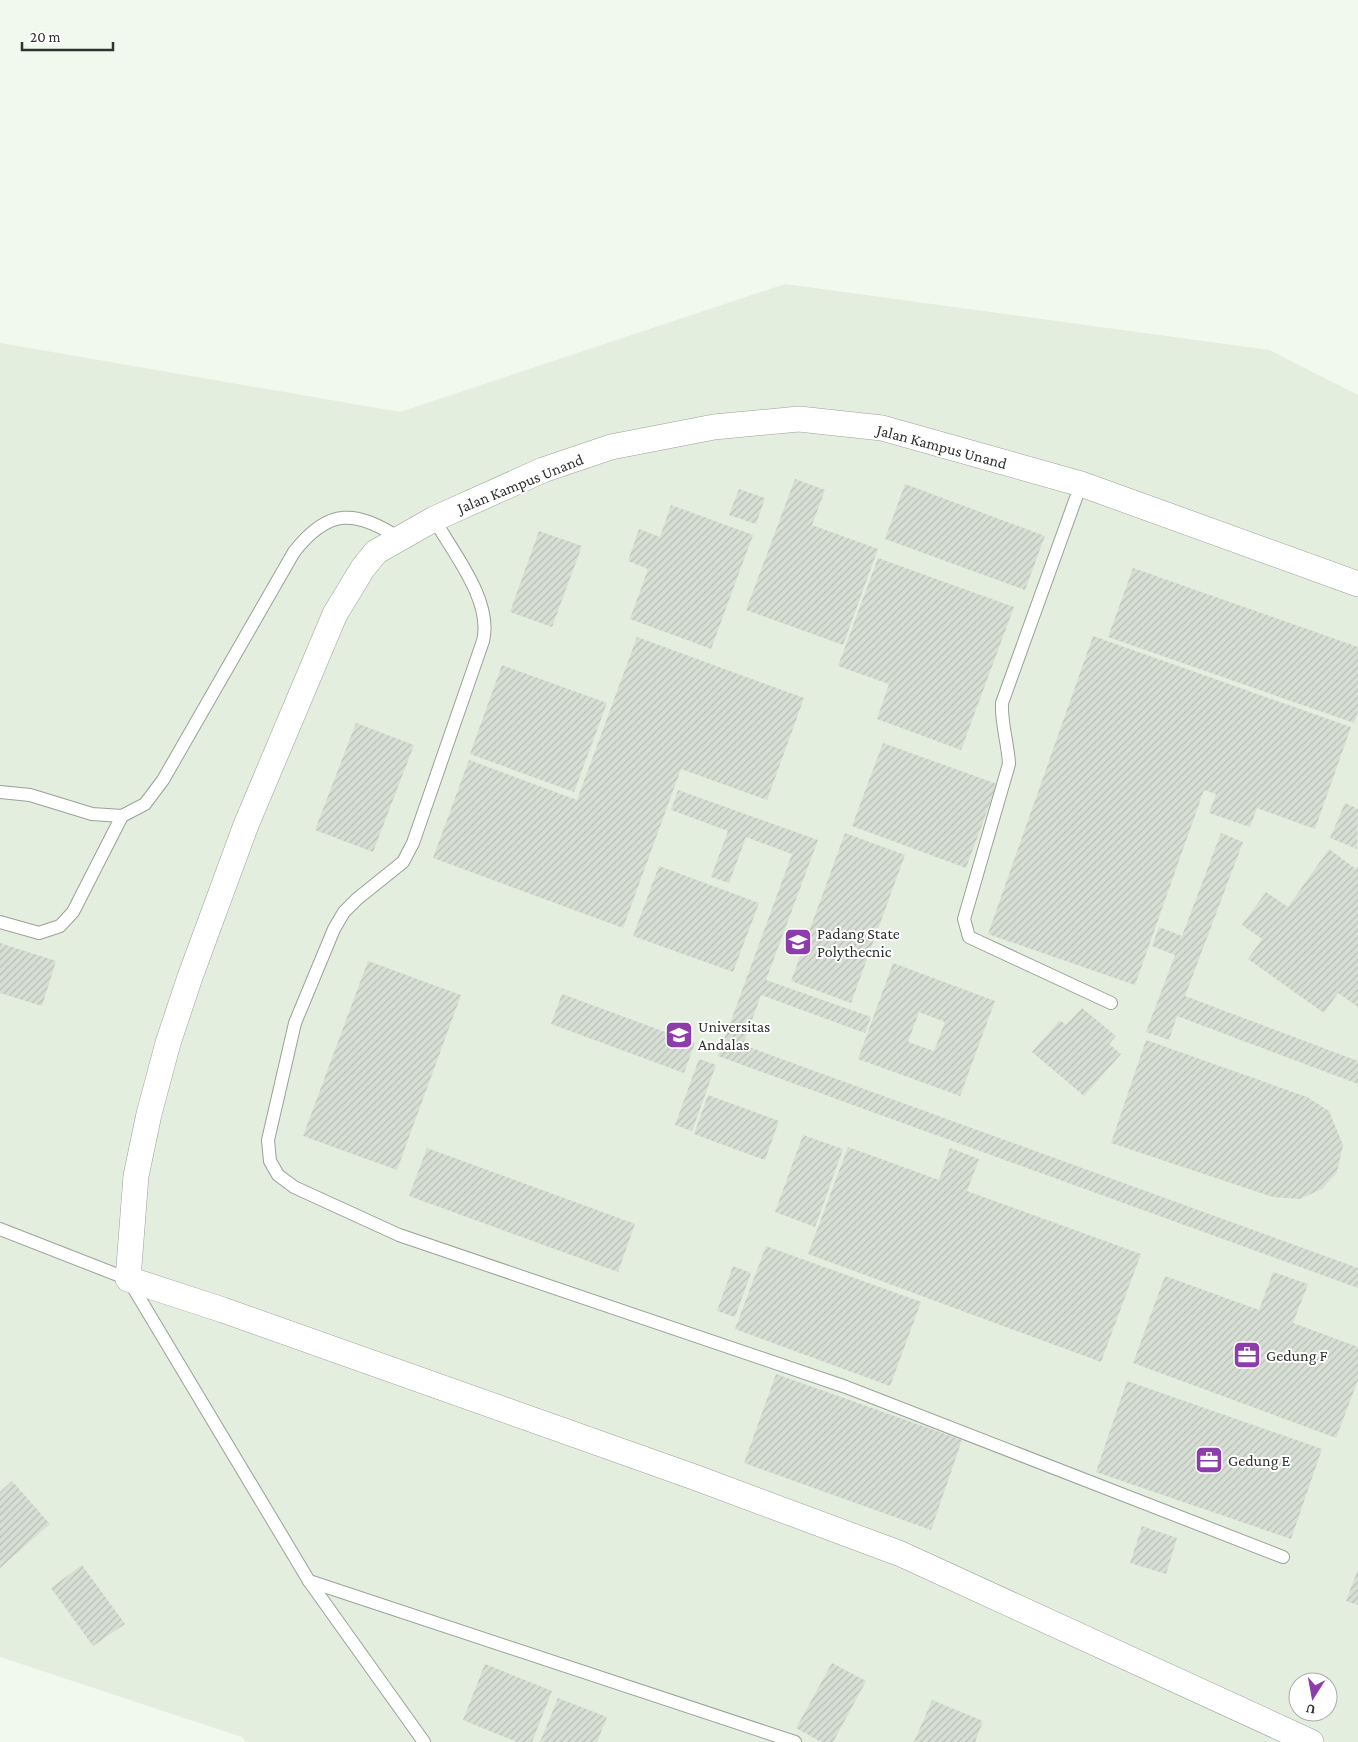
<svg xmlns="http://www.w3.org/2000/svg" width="1358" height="1742" viewBox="0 0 1358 1742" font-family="'Crimson Pro',serif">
<defs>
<pattern id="building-hatch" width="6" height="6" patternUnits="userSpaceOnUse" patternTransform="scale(1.25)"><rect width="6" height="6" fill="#d7ded4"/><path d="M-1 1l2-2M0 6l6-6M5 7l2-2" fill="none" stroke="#b9bfb6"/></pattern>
</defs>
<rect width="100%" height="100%" fill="#f1f8ee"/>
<path fill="#e3eede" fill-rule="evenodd" d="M785 284 1269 350 1358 395V1742H246L242 1737 0 1657V343L400 412ZM1298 1682H1328V1712H1298Z"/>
<g fill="url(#building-hatch)" fill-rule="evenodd">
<polygon points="795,479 825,490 812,525 878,549 843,645 746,610"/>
<polygon points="905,484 1045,536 1025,590 885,539"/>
<polygon points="739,489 765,498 756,524 729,515"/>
<polygon points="671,505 753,535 711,649 630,619 648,569 628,561 639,529 660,537"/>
<polygon points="539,531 582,546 552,627 510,612"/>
<polygon points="878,558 1014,607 961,750 877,719 889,684 838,666"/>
<polygon points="1133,568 1358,647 1358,711 1354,723 1108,637"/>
<polygon points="1093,636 1351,727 1315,829 1257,808 1250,827 1209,813 1216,794 1204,790 1135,985 988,934"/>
<polygon points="637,637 804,698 767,800 681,769 623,928 433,858 469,760 577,800"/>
<polygon points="502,665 607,703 574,792 470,754"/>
<polygon points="356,723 414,745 373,852 315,830"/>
<polygon points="883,743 997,784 966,868 852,826"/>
<polygon points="678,790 818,840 766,980 871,1017 865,1033 761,995 743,1045 1358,1268 1358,1288 718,1056 792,854 746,837 729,883 711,877 728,831 671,810"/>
<polygon points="1345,803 1358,809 1357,849 1330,838"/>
<polygon points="845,833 905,855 851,1003 791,981"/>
<polygon points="1221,833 1243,842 1185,996 1358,1061 1358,1084 1177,1016 1169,1040 1146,1032 1175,955 1152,946 1159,927 1182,936"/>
<polygon points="1329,849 1356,869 1358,865 1358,1007 1338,993 1324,1013 1248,959 1262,939 1242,925 1266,892 1288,907"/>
<polygon points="659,866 759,903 733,972 633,936"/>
<polygon points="0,943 56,961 42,1006 0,993"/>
<polygon points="368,961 461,995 397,1170 303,1136"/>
<path d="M893 963 995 1001 960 1096 858 1059ZM919 1012 945 1022 934 1051 908 1042Z"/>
<polygon points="562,994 695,1043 684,1073 551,1024"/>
<polygon points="1082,1008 1116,1036 1109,1044 1121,1054 1084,1096 1032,1052 1060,1020 1066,1025"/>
<polygon points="1146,1040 1307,1097 1329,1111 1343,1145 1337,1172 1322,1189 1300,1199 1273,1197 1111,1143"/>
<polygon points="699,1059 716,1065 692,1131 675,1125"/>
<polygon points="708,1095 779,1121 765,1160 694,1134"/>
<polygon points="803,1135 843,1149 815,1227 775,1212"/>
<polygon points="848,1147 939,1180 950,1148 979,1159 967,1191 1141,1254 1101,1362 808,1254"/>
<polygon points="427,1148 635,1224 618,1272 409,1196"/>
<polygon points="766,1246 921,1302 890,1386 735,1329"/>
<polygon points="733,1266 751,1273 735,1317 717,1311"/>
<polygon points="1273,1272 1308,1284 1293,1323 1358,1347 1358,1380 1336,1438 1133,1363 1165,1276 1259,1310"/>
<polygon points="776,1374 962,1440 931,1530 744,1463"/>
<polygon points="1127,1381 1322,1449 1291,1539 1096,1472"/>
<polygon points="12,1481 50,1524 0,1568 0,1492"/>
<polygon points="1142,1526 1177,1538 1166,1574 1130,1563"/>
<polygon points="82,1565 125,1624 93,1646 51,1588"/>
<polygon points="1358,1569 1358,1605 1346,1601"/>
<polygon points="832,1663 866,1681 833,1742 821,1742 796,1728"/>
<polygon points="485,1664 552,1691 532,1742 517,1742 463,1720"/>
<polygon points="558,1698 607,1717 597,1742 540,1742"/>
<polygon points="932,1700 983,1721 975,1742 914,1742"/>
</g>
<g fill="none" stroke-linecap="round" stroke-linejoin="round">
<g stroke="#9ba198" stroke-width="14">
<g id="lane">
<path d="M1081 484 1002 703C1001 724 1008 743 1009 764L964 919 969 937 1111 1003"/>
<path d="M434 519C453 553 493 601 483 641L413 843 403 862 357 899 344 912 334 929 295 1023 268 1140 270 1161 278 1175 294 1187 399 1235 846 1387 1283 1557"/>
<path d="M0 792 30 795 92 814 122 816 145 804 163 780 294 552C329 507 356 510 401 539"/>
<polyline points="0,922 39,933 60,926 73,912 122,816"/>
<polyline points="0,1229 128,1279 309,1581 424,1742"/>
<polyline points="309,1581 795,1742"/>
</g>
</g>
<g stroke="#9ba198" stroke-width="26">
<polyline id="street" points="1311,1742 901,1554 694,1477 223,1310 128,1279 136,1176 149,1114 168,1043 190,977 246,825 335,614 363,568 376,552 434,519 543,470 611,447 714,427 799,419 882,428 1081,484 1358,584"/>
</g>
<use href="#lane" stroke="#fff" stroke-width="12"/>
<use href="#street" stroke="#fff" stroke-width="25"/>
</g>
<defs>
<g id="university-square" transform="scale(1.4375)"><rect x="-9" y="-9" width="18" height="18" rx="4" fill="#8d3cac" stroke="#fff"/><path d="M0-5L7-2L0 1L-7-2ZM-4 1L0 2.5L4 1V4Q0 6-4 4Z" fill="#fff"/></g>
<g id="office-square" transform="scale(1.4375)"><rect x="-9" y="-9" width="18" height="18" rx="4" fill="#8d3cac" stroke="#fff"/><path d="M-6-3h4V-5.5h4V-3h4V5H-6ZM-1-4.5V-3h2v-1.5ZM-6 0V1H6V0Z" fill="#fff"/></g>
</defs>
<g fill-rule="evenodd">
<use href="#university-square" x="798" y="942"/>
<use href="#university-square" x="679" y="1035"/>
<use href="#office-square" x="1247" y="1355"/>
<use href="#office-square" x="1209" y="1460"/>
</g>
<g text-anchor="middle" stroke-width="4" stroke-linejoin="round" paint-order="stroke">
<g font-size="16" fill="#30322f" stroke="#fff">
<text transform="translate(942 446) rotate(15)" y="6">Jalan Kampus Unand</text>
<text transform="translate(520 483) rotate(-22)" y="6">Jalan Kampus Unand</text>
</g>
<g font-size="16" fill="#30322f" stroke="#fff" text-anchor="start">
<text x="817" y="939">Padang State<tspan x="817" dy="18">Polythecnic</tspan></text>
<text x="698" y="1032">Universitas<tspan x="698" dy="18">Andalas</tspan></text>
<text x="1266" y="1361">Gedung F</text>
<text x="1228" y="1466">Gedung E</text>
</g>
</g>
<g transform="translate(1313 1697) rotate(191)"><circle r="24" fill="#ffffff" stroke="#acadac"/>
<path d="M0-4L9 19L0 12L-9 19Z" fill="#8d3cac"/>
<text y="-8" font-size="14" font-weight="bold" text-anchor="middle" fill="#30322f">U</text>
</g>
<path d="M22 42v8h91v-8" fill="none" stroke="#30322f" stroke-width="2.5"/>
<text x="30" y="42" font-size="15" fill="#30322f" stroke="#ffffff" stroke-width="4" paint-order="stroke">20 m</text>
</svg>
